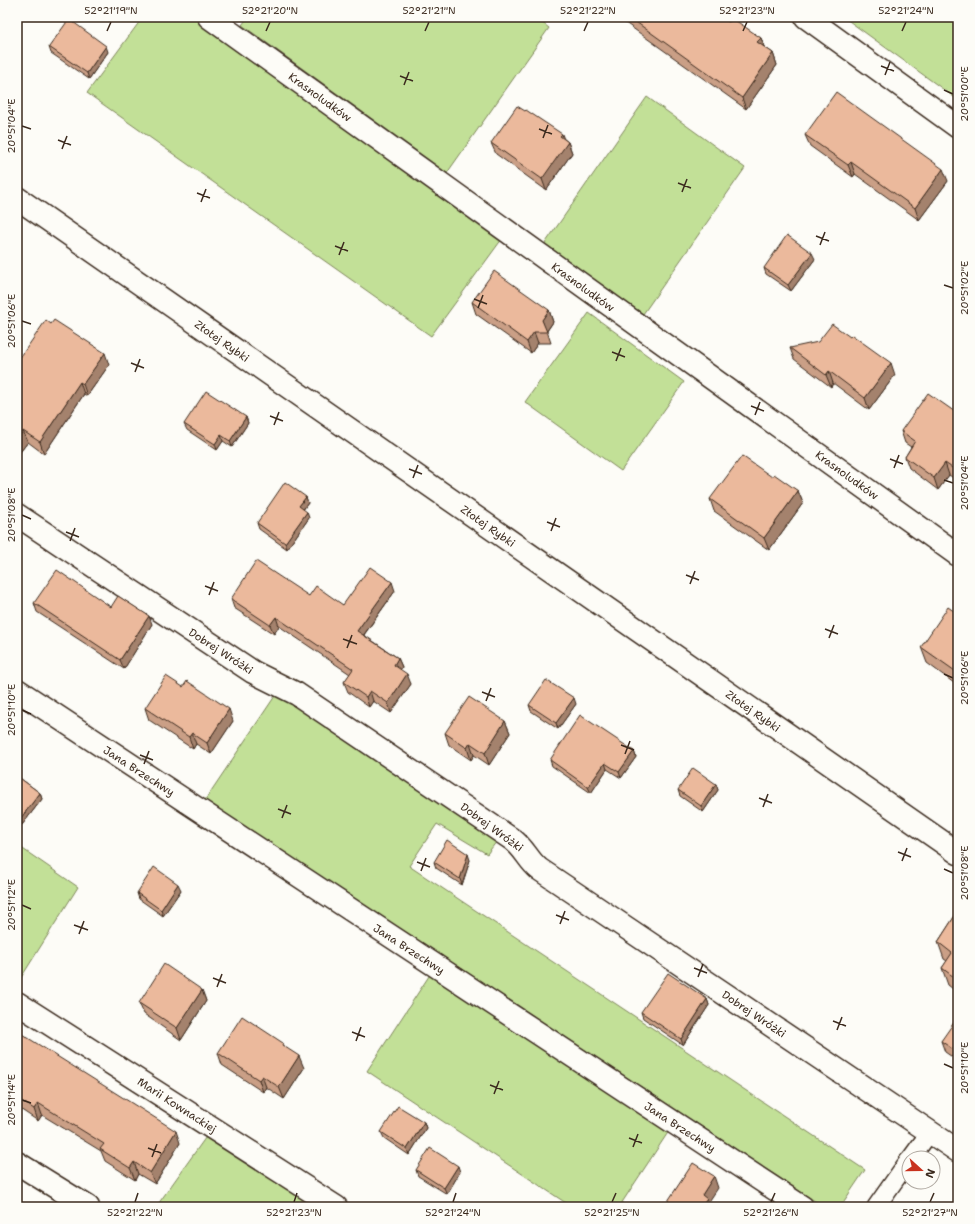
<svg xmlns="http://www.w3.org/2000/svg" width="975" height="1224" viewBox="0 0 975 1224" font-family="'Shantell Sans',sans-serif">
<rect width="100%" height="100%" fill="#fdfcf7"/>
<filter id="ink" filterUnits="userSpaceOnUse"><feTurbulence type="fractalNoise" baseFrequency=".025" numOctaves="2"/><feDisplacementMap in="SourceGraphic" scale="8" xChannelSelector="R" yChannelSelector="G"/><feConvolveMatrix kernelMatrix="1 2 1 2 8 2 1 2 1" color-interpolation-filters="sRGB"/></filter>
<g filter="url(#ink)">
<g fill="#c2e097" stroke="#7e855a">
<polygon points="143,17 196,17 502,239 431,336 87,93"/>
<polygon points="248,17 535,17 549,28 447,173 242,25"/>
<polygon points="844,17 958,17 958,100 849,21"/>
<polygon points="647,97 745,168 643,314 544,245"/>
<polygon points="589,313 684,382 621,471 525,402"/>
<polygon points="277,693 497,841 487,854 437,824 409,866 865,1170 840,1207 824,1207 205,800"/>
<polygon points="17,845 78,887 17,984"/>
<polygon points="431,973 669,1131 619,1207 572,1207 367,1071"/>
<polygon points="208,1134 323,1207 156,1207"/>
</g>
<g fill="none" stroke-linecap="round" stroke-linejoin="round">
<g stroke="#3b2a1e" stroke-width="20">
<g id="service">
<polyline points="911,1158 930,1132"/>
<polyline points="876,1207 909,1160"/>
</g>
</g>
<g stroke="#3b2a1e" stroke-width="25">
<g id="minor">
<polyline points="209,17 958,555"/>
<polyline points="806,17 958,127"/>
<polyline points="17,198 958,853"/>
<path d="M17 515 253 672 297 694 513 840C525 849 528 860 539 869L958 1151"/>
<polyline points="17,690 802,1207"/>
<polyline points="17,1003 336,1207"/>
<polyline points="17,1163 88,1207"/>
</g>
</g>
<use href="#service" stroke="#fdfcf7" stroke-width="17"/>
<use href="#minor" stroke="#fdfcf7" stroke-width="22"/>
</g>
<g fill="#ca9f86" stroke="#3b2a1e">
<polygon points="535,17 545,17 541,22"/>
<polygon points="617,17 722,17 729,22 761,38 764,47 773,53 777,65 746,109"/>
<polygon points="49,47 108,52 89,79 51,53"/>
<polygon points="805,135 948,181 919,220 855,174 853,177 810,146"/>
<polygon points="563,138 568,142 572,153 546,190 496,154 491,143"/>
<polygon points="815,259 791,291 766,274 764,268"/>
<polygon points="472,302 549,310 553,322 547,331 551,343 538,343 531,353 476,314"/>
<polygon points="790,348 895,375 869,410 833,383 831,387 794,359"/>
<polygon points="17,362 109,365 87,396 84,394 44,454 28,442 17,456"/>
<polygon points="958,414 958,481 949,475 938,490 909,468 905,457 911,447 905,443 901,431"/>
<polygon points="246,417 248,423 232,447 223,441 217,450 187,430 184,424"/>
<polygon points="772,477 798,491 803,503 769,550 714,511 710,499"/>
<polygon points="306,497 308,503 303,510 309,518 287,549 259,529 257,523"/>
<polygon points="395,591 364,635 398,658 402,667 400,670 411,684 391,713 373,701 369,707 348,692 344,682 350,674 279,626 274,634 234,608 231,599 309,596 343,605"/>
<polygon points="34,603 111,607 152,624 124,669 37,612"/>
<polygon points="958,614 958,686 927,663 921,647"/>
<polygon points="576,704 558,729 531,711 529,705"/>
<polygon points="145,708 233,721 211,754 196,744 193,749 149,720"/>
<polygon points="505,721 510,733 489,765 474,755 471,760 449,745 445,733"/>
<polygon points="634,751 636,757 621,778 607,769 591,793 552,766 550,760"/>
<polygon points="17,776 40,793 42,799 22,825 17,821"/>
<polygon points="716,784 718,790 703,812 680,796 678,790"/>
<polygon points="470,860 462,885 436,868 434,862"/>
<polygon points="181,890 163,916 139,899 137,893"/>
<polygon points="958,911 958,993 948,985 942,968 947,961 944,959 938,942"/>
<polygon points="202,990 206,1001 181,1040 144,1014 139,1003"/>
<polygon points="707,999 709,1005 683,1045 643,1018 641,1012"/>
<polygon points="958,1023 958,1061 945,1052 941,1041"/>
<polygon points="17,1031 180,1143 155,1184 138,1174 135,1180 105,1161 101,1151 42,1115 38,1121 17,1107"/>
<polygon points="284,1046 304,1068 284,1099 266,1087 263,1092 222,1065 218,1053"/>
<polygon points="424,1122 426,1128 409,1155 384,1138 381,1132"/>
<polygon points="416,1170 460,1172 447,1194 418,1176"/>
</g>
<g fill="#a4826d" stroke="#3b2a1e">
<polygon points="540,17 545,17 541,22"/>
<polygon points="761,38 765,49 757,42"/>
<polygon points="106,46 108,52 89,79 87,73"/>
<polygon points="773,53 777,65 746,109 742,98"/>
<polygon points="562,134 566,145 568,142 572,153 546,190 542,179 560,136"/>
<polygon points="851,162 855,174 853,177 848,165"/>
<polygon points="943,169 948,181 919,220 915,208"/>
<polygon points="812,253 815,259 791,291 788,285"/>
<polygon points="549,310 553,322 546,332 542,320"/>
<polygon points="534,332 538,343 531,353 527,342"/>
<polygon points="105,353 109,365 87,396 83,384"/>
<polygon points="891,363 895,375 869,410 865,398"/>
<polygon points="829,371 833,383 831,387 826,375"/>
<polygon points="80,382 84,394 44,454 40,442"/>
<polygon points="246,417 248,423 232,447 230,441"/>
<polygon points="23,431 28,442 17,456 17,439"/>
<polygon points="221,435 223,441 217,450 215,444"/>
<polygon points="945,463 949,475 938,490 934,478"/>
<polygon points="798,491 803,503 769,550 764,538"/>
<polygon points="306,497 308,503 301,512 299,506"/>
<polygon points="307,512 309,518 287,549 285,543"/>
<polygon points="392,582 395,591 360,640 357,631"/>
<polygon points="149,616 152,624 124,669 120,660"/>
<polygon points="276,617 279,626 274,634 270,625"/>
<polygon points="398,658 402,667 397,675 394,665"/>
<polygon points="407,674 411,684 391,713 388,703"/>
<polygon points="370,691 373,701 369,707 366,697"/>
<polygon points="574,698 576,704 558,729 556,723"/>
<polygon points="229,709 233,721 211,754 207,743"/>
<polygon points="505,721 510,733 489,765 485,753"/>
<polygon points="192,733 196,744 193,749 189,737"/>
<polygon points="470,743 474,755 471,760 467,748"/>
<polygon points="634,751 636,757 621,778 619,772"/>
<polygon points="605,763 607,769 591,793 588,787"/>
<polygon points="716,784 718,790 703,812 701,806"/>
<polygon points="40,793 42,799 22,825 20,819"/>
<polygon points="468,854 470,860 462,885 460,879"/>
<polygon points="178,884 181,890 163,916 161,910"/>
<polygon points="202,990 206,1001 181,1040 177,1028"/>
<polygon points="707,999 709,1005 683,1045 681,1039"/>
<polygon points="299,1056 304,1068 284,1099 279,1087"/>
<polygon points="262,1076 266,1087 263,1092 259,1080"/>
<polygon points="38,1103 42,1115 38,1121 34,1109"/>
<polygon points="424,1122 426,1128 409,1155 407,1149"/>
<polygon points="176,1131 180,1143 155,1184 150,1173"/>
<polygon points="134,1162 138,1174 135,1180 130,1168"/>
<polygon points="458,1166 460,1172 447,1194 444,1188"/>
<polygon points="714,1176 718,1188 708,1203 710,1207 701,1207 702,1195"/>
</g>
<g fill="#ebb99c" stroke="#3b2a1e">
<polygon points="629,17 722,17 729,22 732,18 761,38 757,42 773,53 742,98"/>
<polygon points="69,19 106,46 87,73 49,47"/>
<polygon points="836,92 943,169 915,208 851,162 848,165 805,135"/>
<polygon points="517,106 525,111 526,110 562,134 560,136 568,142 542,179 491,143"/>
<polygon points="787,235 812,253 788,285 764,268"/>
<polygon points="494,271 549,310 542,320 547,332 534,332 527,342 472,302"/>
<polygon points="46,320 51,324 54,320 105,353 83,384 80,382 40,442 23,431 17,439 17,362"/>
<polygon points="832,324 850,337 852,335 891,363 865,398 829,371 826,375 790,348 818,342"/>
<polygon points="206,391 246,417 230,441 221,435 215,444 184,424"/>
<polygon points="928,393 958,414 958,472 945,463 934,478 905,457 915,441 901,431"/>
<polygon points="742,456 772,477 774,474 798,491 764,538 710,499"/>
<polygon points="285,482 306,497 299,506 307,512 285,543 257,523"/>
<polygon points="256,561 309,596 316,586 343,605 370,567 392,582 357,631 398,658 394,665 407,674 388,703 370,691 366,697 344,682 353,669 276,617 270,625 231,599"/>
<polygon points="57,570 111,607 118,596 149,616 120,660 34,603"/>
<polygon points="948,607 958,614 958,673 921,647"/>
<polygon points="166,676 183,687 187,681 229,709 207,743 192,733 189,737 145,708"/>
<polygon points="546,680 574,698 556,723 529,705"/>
<polygon points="469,697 505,721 485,753 470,743 467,748 445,733"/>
<polygon points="580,715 634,751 619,772 605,763 588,787 550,760"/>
<polygon points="693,768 716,784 701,806 678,790"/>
<polygon points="17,776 40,793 20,819 17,817"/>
<polygon points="447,840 468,854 460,879 434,862"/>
<polygon points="154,867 178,884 161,910 137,893"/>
<polygon points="958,911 958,980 942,968 952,953 938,942"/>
<polygon points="164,964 202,990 177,1028 139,1003"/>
<polygon points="668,973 707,999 681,1039 641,1012"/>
<polygon points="242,1016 283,1043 282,1045 299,1056 279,1087 262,1076 259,1080 218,1053"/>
<polygon points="955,1021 958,1023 958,1053 941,1041"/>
<polygon points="17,1031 176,1131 150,1173 134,1162 130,1168 100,1149 104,1144 38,1103 34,1109 17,1098"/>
<polygon points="398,1106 424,1122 407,1149 381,1132"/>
<polygon points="430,1148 458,1166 444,1188 416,1170"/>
<polygon points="693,1163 714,1176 702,1195 707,1199 701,1207 664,1207"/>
</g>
</g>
<path fill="none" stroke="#3b2a1e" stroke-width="1.5" d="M107 31 111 22M266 31 270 22M425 31 429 22M584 31 588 22M743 31 747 22M902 31 906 22M881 66 894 71M885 75 890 62M400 76 413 81M404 85 409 72M944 90 953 94M22 126 31 129M539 129 552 134M543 138 548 125M58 140 71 145M62 149 67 136M678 183 691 188M682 192 687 179M197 193 210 198M201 202 206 189M816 236 829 241M820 245 825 232M335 246 348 251M339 255 344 242M944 285 953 288M474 299 487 304M478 308 483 295M22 321 31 324M612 352 625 357M616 361 621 348M131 363 144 368M135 372 140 359M751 406 764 411M755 415 760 402M270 416 283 421M274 425 279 412M890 459 903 464M894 468 899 455M409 469 422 474M413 478 418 465M944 480 953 483M22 515 31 519M547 522 560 527M551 531 556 518M66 532 79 537M70 541 75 528M686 575 699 580M690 584 695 571M205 586 218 591M209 595 214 582M825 629 838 634M829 638 834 625M343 639 357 644M347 648 352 635M944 674 953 678M482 692 495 697M486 701 491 688M22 710 31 714M621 745 634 750M625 754 630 741M140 755 153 760M144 764 149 751M759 798 772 803M763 807 768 794M278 809 291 814M282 818 287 805M898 852 911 857M902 861 907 848M417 862 430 867M944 869 953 873M421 871 426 858M22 905 31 909M556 915 569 920M560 924 565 911M74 925 88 930M79 934 84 921M694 968 707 973M698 977 703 964M213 978 226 983M217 987 222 974M833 1021 846 1026M837 1030 842 1017M352 1032 365 1037M356 1041 361 1027M944 1064 953 1068M490 1085 503 1090M494 1094 499 1081M22 1100 31 1103M629 1138 642 1143M633 1147 638 1134M148 1148 161 1153M152 1157 157 1144M135 1202 138 1193M294 1202 297 1193M453 1202 456 1193M612 1202 616 1193M771 1202 775 1193M930 1202 934 1193"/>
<g text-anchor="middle" stroke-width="3" stroke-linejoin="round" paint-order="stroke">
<g font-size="11" fill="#3b2a1e" stroke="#fdfcf7">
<text transform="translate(320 97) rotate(36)" y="4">Krasnoludków</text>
<text transform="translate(583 287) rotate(36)" y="4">Krasnoludków</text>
<text transform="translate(222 341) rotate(35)" y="4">Złotej Rybki</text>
<text transform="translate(847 475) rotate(36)" y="4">Krasnoludków</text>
<text transform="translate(488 526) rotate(35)" y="4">Złotej Rybki</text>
<text transform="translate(221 651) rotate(33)" y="4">Dobrej Wróżki</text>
<text transform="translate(753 711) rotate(35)" y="4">Złotej Rybki</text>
<text transform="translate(139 771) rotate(33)" y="4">Jana Brzechwy</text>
<text transform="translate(492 827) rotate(36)" y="4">Dobrej Wróżki</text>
<text transform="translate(409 949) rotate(33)" y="4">Jana Brzechwy</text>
<text transform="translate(754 1014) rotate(34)" y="4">Dobrej Wróżki</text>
<text transform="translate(177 1105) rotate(33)" y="4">Marii Kownackiej</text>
<text transform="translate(680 1127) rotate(33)" y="4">Jana Brzechwy</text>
</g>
</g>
<rect width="975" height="1224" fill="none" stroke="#fdfcf7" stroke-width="44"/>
<g transform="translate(921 1170) rotate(111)"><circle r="19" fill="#fdfcf7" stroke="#afa8a0"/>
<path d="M0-3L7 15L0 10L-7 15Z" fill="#c8321e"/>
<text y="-6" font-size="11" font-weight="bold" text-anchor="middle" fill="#3b2a1e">N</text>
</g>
<rect x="22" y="22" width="931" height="1180" fill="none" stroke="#3b2a1e" stroke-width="1.5"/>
<g font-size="10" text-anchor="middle" fill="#3b2a1e">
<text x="111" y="14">52°21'19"N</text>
<text x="270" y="14">52°21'20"N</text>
<text x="429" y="14">52°21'21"N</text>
<text x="588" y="14">52°21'22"N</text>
<text x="747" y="14">52°21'23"N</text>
<text x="906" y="14">52°21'24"N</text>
<text transform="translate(964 94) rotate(-90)" y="4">20°51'00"E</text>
<text transform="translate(11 126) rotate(-90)" y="4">20°51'04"E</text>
<text transform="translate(964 288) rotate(-90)" y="4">20°51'02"E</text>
<text transform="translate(11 321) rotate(-90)" y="4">20°51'06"E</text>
<text transform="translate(964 483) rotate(-90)" y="4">20°51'04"E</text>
<text transform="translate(11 515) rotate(-90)" y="4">20°51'08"E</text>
<text transform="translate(964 678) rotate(-90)" y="4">20°51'06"E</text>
<text transform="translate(11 710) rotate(-90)" y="4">20°51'10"E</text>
<text transform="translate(964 873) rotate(-90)" y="4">20°51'08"E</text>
<text transform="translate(11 905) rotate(-90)" y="4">20°51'12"E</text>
<text transform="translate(964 1068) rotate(-90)" y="4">20°51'10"E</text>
<text transform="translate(11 1100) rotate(-90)" y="4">20°51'14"E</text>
<text x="135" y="1216">52°21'22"N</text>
<text x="294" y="1216">52°21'23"N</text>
<text x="453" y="1216">52°21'24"N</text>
<text x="612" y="1216">52°21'25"N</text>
<text x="771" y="1216">52°21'26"N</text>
<text x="930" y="1216">52°21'27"N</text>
</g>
</svg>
